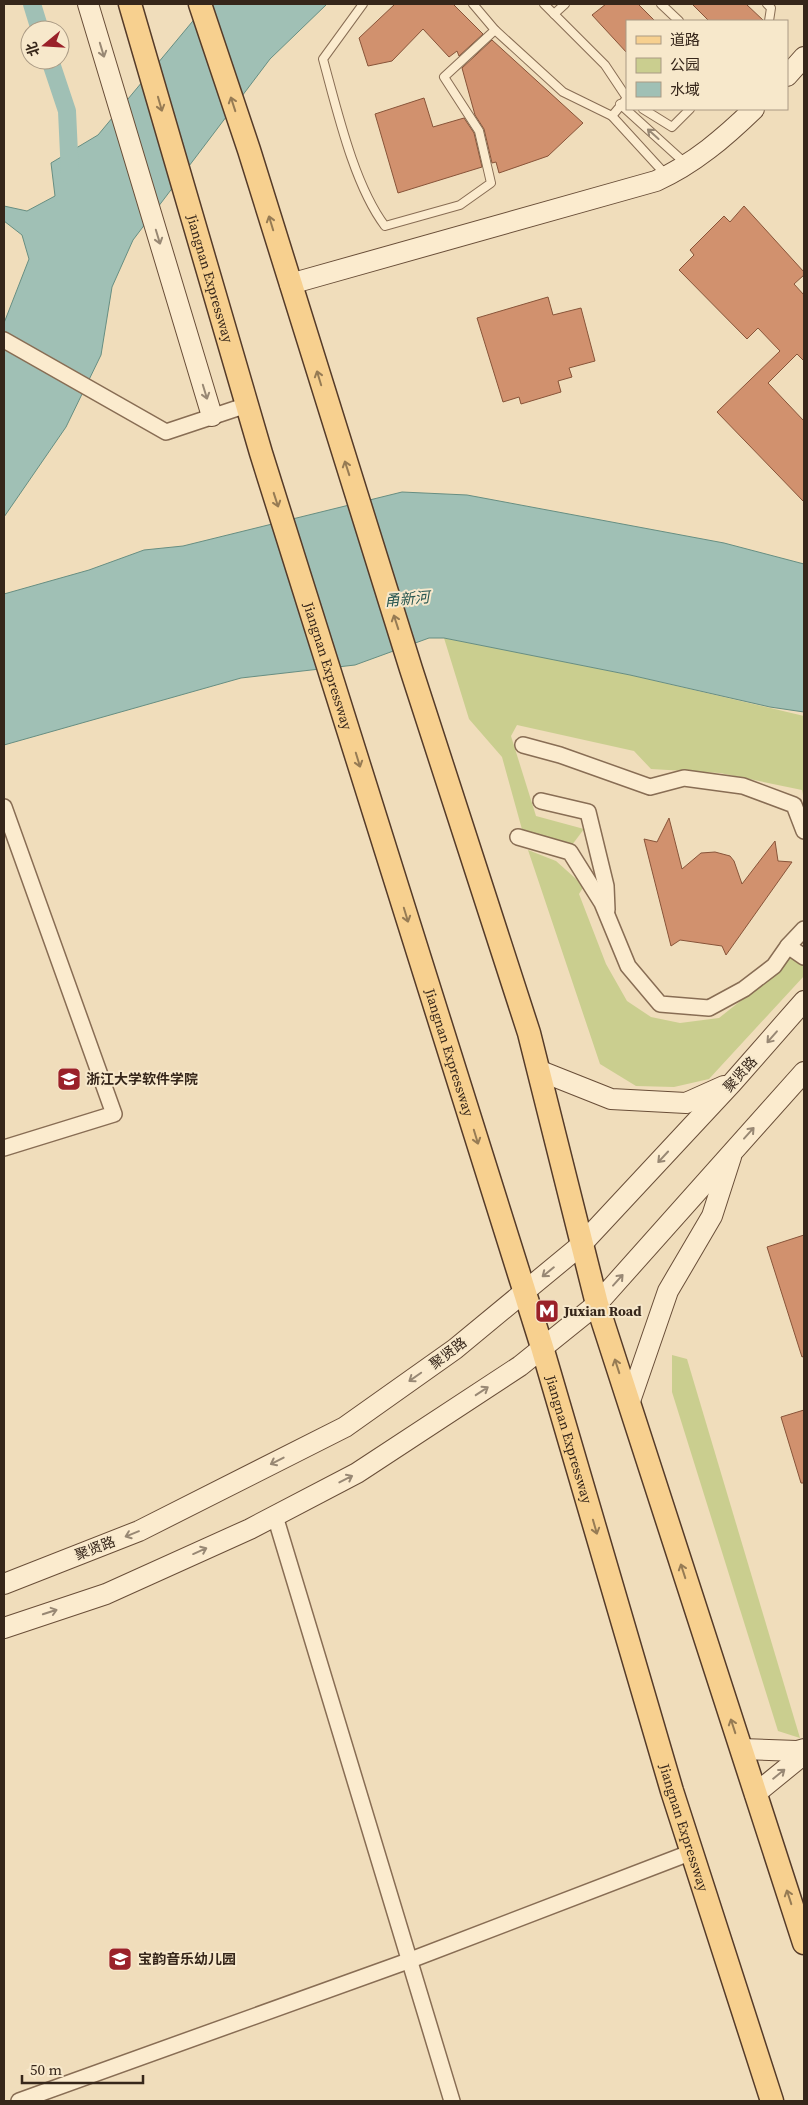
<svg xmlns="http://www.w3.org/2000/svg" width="808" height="2105" viewBox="0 0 808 2105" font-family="'Source Serif 4','Noto Sans SC',serif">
<rect width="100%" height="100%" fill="#f0ddbb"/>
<g fill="#cace8f">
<polygon points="444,638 630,675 804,716 804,800 802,790 720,773 651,769 634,751 517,725 511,736 536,816 584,829 572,845 523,833 502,757 469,719"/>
<polygon points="528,850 556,861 584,886 579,894 606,964 627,1001 651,1017 680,1023 719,1018 753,991 793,949 804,963 804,976 709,1079 674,1087 636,1086 600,1064"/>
<polygon points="672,1355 687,1359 800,1738 778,1731 672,1392"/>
</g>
<g fill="#a0c0b5" stroke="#678e82">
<polygon points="207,4 327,4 270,59 133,240 112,287 101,355 66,427 4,517 4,323 29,259 22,235 4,221 4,206 27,211 55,196 51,163 98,135"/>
<polygon points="402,492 467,495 724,543 804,564 804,712 770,707 630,675 444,638 429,638 355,665 241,678 4,745 4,594 89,570 144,550 183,546"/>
</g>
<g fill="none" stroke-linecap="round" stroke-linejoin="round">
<g stroke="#a0c0b5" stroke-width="18">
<polyline points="32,4 40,30"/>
<polyline points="50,60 67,111 70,175"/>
</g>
</g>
<g fill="#d1916e" stroke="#885439">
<polygon points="395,4 453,4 483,34 459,56 457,51 449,57 423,29 392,61 368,66 359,38"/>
<polygon points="606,4 638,4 655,21 627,21 627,53 592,15"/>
<polygon points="692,4 746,4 764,21 709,21"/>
<polygon points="492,40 583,123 548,156 499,173 496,162 492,163 484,129 475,115 462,68"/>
<polygon points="424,98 433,127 464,118 474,133 482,167 398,193 375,114"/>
<polygon points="744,206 804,272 804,275 794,284 804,295 804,361 797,354 768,383 804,421 804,502 717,412 780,351 758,328 747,339 679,270 694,255 690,250 724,216 730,222"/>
<polygon points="548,297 553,315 581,308 595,361 569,368 572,377 558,381 561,392 521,404 519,397 503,402 477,318"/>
<polygon points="669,818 682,869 701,853 715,852 730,856 734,861 742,884 775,841 778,861 792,862 726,955 722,946 680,940 671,946 644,839 657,842"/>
<polygon points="804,1235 804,1356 802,1357 767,1247"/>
<polygon points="804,1410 804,1483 801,1483 781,1417"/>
</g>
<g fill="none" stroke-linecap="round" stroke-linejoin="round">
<g stroke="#886d54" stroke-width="10">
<g id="lane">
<path d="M363 4 323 59C337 110 354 185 385 226L460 205 491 183 479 131 444 77 495 30"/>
<polyline points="473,4 495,30 563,92 612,116 627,98 605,65 544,4"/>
<polyline points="661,4 679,21"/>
<polyline points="767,4 771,8 769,21"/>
<polyline points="554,14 565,4"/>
<polyline points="620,104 685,163"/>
<polyline points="643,109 672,127 690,109"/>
<polyline points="612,116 666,175"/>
</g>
</g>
<g stroke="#886d54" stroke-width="18">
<g id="street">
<polyline points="4,340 166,432 247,405"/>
<polyline points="523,745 560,755 650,787 684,778 743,786 794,805 804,831"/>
<polyline points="541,801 588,812 606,886 607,910"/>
<polyline points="4,807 114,1114 4,1148"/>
<polyline points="518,837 570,852 602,903 628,966 660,1004 709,1008 744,989 774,966 788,946 804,929"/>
<polyline points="788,946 804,957"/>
<polyline points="275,1516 452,2101"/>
<polyline points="19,2101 408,1961 692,1852"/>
</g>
</g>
<g stroke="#694e38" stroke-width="22">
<g id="secondary">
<polyline points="88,4 212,416"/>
<polyline points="787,76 804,57"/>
<path d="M290 284 656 181C694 164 725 137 754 109"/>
<polyline points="538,1070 611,1099 686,1103 724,1086"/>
<polyline points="629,1404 668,1291 712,1216 731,1157"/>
<polyline points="4,1584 139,1531 345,1427 455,1349 581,1245 732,1083 804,1001"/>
<polyline points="4,1628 106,1594 250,1529 357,1473 520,1366 597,1304 804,1072"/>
<polyline points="741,1749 797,1751 804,1749"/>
<polyline points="755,1794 798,1759 804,1757"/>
</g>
</g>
<g stroke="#553b29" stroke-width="25">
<g id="primary">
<path id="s1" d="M130 4 261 453 542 1347 672 1791 772 2101"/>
<polyline points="200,4 249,150 411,669 529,1033 597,1304 804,1943"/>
</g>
</g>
<use href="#lane" stroke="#fbebce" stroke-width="8"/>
<use href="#street" stroke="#fbebce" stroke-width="15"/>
<use href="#secondary" stroke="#fbebce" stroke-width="20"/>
<use href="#primary" stroke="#f7d08f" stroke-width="22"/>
</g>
<defs><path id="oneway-shaft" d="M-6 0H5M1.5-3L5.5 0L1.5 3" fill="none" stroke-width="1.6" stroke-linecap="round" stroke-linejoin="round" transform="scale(1.25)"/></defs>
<g stroke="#988874">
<use href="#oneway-shaft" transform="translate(102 50) rotate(73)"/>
<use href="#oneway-shaft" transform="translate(653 134) rotate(-138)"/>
<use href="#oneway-shaft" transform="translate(158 237) rotate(73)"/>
<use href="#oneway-shaft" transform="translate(205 392) rotate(73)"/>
<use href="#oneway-shaft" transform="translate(772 1037) rotate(131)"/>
<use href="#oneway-shaft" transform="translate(749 1133) rotate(-48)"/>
<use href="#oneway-shaft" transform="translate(663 1157) rotate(133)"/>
<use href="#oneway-shaft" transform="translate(548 1272) rotate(141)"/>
<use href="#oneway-shaft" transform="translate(618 1280) rotate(-48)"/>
<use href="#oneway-shaft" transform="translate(415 1377) rotate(145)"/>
<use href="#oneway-shaft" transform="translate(482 1391) rotate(-33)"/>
<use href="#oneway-shaft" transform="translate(277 1461) rotate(153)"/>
<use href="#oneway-shaft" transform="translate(346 1479) rotate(-27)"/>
<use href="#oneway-shaft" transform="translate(132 1534) rotate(158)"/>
<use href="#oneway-shaft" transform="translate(200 1551) rotate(-24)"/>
<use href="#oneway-shaft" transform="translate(50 1612) rotate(-18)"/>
<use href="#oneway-shaft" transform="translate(779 1774) rotate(-39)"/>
</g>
<g stroke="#967b54">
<use href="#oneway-shaft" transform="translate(160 104) rotate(74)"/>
<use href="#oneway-shaft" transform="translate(233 104) rotate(-108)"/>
<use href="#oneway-shaft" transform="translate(271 223) rotate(-107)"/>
<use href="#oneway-shaft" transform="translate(319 378) rotate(-107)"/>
<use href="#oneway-shaft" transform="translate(347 468) rotate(-108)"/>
<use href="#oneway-shaft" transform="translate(276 500) rotate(72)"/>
<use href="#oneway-shaft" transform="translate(396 622) rotate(-108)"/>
<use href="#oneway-shaft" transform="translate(358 760) rotate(73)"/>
<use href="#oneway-shaft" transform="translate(406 915) rotate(73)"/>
<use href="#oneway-shaft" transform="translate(476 1137) rotate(73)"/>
<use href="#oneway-shaft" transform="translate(617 1366) rotate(-108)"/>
<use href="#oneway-shaft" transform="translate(595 1527) rotate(74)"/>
<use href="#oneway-shaft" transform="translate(683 1571) rotate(-108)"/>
<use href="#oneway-shaft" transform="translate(733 1726) rotate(-108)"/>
<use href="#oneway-shaft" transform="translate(789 1897) rotate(-108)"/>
</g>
<defs>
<g id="university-square" transform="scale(1.25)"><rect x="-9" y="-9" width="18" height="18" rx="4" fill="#9a2129" stroke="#f7e8cb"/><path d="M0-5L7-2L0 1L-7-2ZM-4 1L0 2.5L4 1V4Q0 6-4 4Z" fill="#fff"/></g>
<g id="metro-square" transform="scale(1.25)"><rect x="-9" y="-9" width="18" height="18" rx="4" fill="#9a2129" stroke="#f7e8cb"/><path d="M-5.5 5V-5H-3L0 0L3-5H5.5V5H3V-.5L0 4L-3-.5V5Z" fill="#fff"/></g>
<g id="school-square" transform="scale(1.25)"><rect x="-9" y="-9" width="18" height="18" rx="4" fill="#9a2129" stroke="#f7e8cb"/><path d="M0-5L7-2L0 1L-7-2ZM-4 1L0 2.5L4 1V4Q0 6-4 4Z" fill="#fff"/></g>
</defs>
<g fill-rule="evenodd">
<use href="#university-square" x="69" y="1079"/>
<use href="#metro-square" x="547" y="1311"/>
<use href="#school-square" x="120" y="1959"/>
</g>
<g text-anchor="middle" stroke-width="4" stroke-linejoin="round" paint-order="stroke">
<g font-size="14" fill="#36261a" stroke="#f7e8cb">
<text dy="5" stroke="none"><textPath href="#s1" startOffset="286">Jiangnan Expressway</textPath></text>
<text dy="5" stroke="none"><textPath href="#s1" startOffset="691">Jiangnan Expressway</textPath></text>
<text dy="5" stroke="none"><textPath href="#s1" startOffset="1096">Jiangnan Expressway</textPath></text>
<text transform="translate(740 1074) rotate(-48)" y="5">聚贤路</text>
<text transform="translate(448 1353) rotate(-37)" y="5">聚贤路</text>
<text dy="5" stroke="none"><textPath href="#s1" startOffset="1501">Jiangnan Expressway</textPath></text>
<text transform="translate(95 1548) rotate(-21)" y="5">聚贤路</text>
<text dy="5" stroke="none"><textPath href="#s1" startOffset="1906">Jiangnan Expressway</textPath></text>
</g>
<g font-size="14" font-weight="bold" fill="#36261a" stroke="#f7e8cb" text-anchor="start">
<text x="86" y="1084">浙江大学软件学院</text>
<text x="564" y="1316">Juxian Road</text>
<text x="138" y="1964">宝韵音乐幼儿园</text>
</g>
<g font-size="15" font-style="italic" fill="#285751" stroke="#f7e8cb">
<text transform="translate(407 599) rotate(-5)" y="5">甬新河</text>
</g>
</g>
<rect width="808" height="2105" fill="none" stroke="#36261a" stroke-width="10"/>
<rect x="626" y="20" width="162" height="90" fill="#f7e8cb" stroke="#aa9a84"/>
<rect x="636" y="36" width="25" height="8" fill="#f7d08f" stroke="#aa9a84"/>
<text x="670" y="45" font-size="15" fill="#36261a">道路</text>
<rect x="636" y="58" width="25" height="15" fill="#cace8f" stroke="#aa9a84"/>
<text x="670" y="70" font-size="15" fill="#36261a">公园</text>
<rect x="636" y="82" width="25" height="15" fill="#a0c0b5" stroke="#aa9a84"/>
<text x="670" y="95" font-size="15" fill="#36261a">水域</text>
<g transform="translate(45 45) rotate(252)"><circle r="24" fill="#f7e8cb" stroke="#aa9a84"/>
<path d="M0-4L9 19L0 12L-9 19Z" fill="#9a2129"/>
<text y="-8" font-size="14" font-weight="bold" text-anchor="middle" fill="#36261a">北</text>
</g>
<path d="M22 2075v8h121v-8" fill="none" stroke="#36261a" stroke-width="2.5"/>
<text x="30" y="2075" font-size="15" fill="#36261a" stroke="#f7e8cb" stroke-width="4" paint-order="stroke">50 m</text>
</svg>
